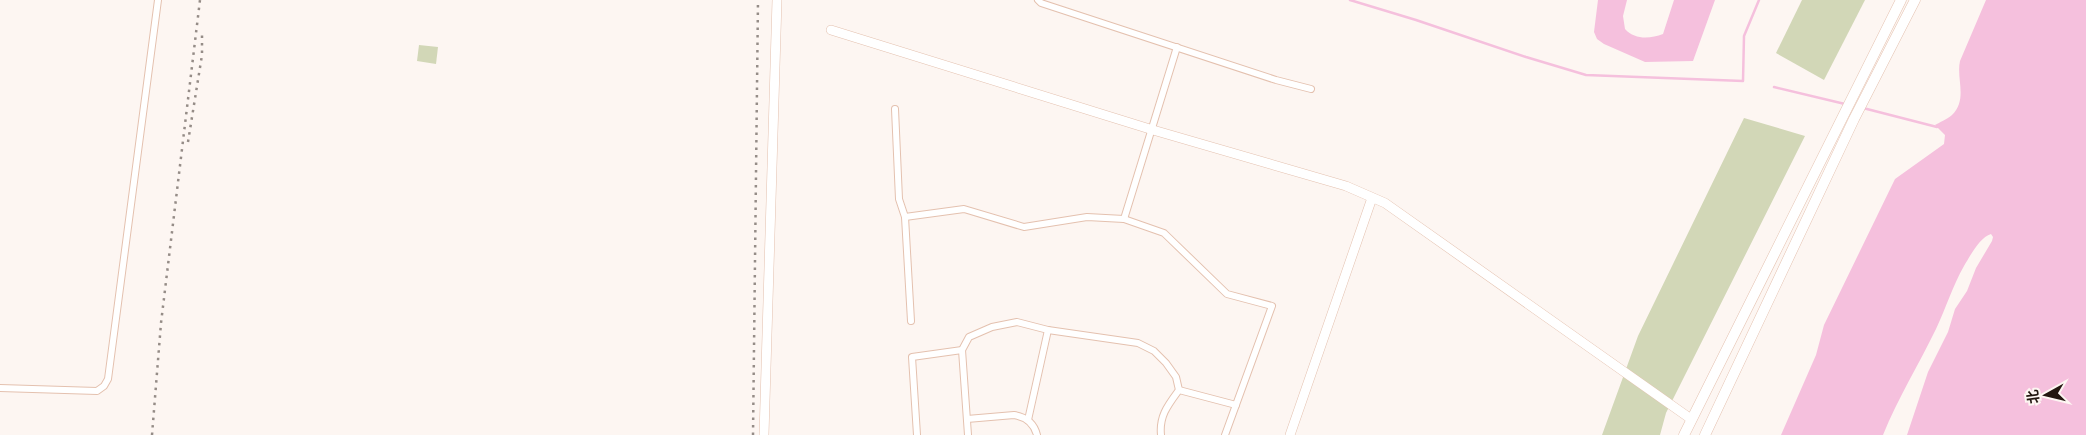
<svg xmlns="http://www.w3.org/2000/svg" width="2086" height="435" viewBox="0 0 2086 435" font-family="'Zilla Slab','Noto Sans SC',serif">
<rect width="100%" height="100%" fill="#fdf6f2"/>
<g fill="#d2d7b7">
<polygon points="1802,0 1865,0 1824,80 1776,53"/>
<polygon points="419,45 438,47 436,64 417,61"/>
<polygon points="1744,118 1805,136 1666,413 1660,435 1602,435 1638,336"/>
</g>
<g fill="#f5c0dd">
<path d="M1598 0H1627L1623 16 1625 29C1635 40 1650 39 1663 34L1674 0H1715L1693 61 1645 62 1604 44 1597 39 1594 32Z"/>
<path d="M1986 0H2086V435H1907L1928 372 1948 332 1955 309 1967 291 1976 268 1992 241 1993 237 1991 234C1980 237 1970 256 1964 266 1953 285 1946 308 1936 329 1919 364 1898 398 1883 435H1781L1816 355 1824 325 1895 179 1944 144 1945 135 1935 125C1940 122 1946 120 1952 115 1968 99 1956 79 1960 61Z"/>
</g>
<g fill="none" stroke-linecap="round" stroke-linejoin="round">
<g stroke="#f5c0dd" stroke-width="2.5">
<polyline points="1350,0 1416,20 1526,57 1586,75 1743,81 1744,36 1759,0"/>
<polyline points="1774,87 1845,104"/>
<polyline points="1863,108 1937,127"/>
</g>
<g stroke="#e4c1af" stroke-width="8">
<g id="street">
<polyline points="1038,0 1041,3 1276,80 1311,89"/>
<polyline points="895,109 899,199 905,217 911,321"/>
<polyline points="905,217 964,209 1024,227 1087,217 1124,219 1164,233 1227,294 1272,306 1225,435"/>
<polyline points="1124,219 1177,47"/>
<polyline points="0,388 97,391 104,386 108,379 158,0"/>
<polyline points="1179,390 1236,405"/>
<path d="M967 419 1014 415C1026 417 1034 423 1037 435"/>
<polyline points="1028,420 1048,330"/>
<polyline points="917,435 912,357 962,350"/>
<polyline points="968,435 962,350 969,337 992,327 1017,322 1048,330 1138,343 1154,351 1166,363 1176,377 1179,390"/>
<path d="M1161 435C1159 416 1168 405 1179 390"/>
</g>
</g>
<g stroke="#e4c1af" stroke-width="10">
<g id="secondary">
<polyline points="831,30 1153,130 1346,186 1385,203 1691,419"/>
<polyline points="764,435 777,0"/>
<polyline points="1290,435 1372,198"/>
</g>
</g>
<g stroke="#e4c1af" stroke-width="11">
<g id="primary">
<polyline points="1684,435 1901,0"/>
<polyline points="1705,435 1854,119 1915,0"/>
</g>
</g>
<use href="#street" stroke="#fff" stroke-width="6"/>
<use href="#secondary" stroke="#fff" stroke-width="9"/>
<use href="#primary" stroke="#fff" stroke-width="10"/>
<g stroke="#958c87" stroke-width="2.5" stroke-dasharray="2.5 5" stroke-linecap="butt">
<polyline points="188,142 202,55 202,33"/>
<polyline points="152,435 161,323 200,0"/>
<polyline points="753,435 758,0"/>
</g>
</g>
<g transform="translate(2046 395) rotate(262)" stroke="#fdf6f2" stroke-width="4" paint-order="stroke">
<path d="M0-4L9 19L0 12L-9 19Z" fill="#231710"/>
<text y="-8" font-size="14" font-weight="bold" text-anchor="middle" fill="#231710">北</text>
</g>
</svg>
